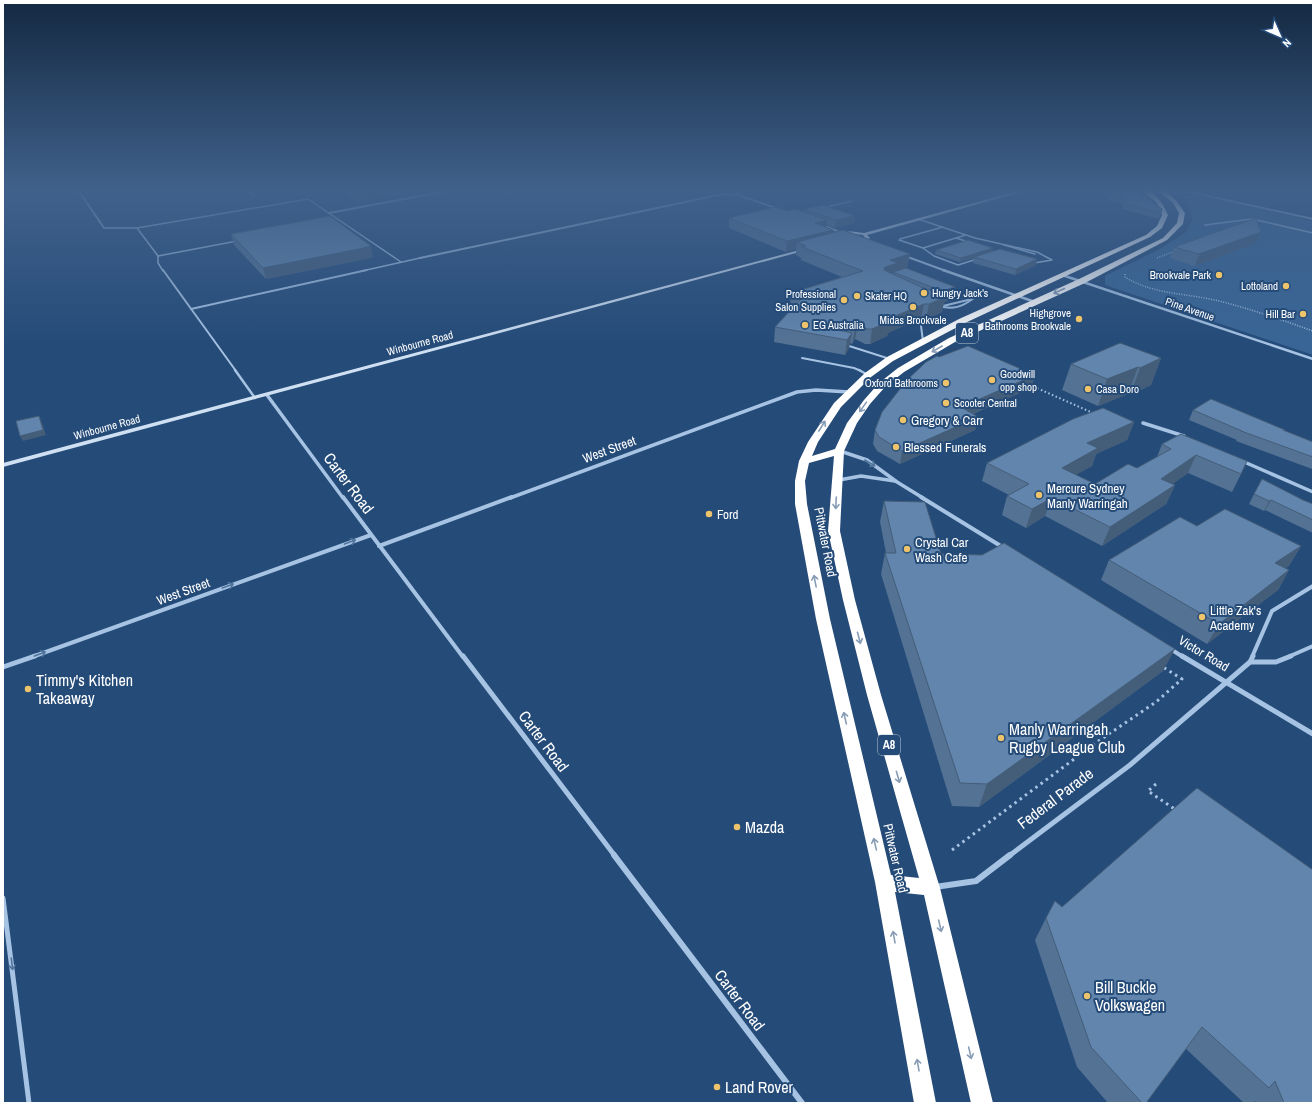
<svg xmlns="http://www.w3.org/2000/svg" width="1316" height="1106" viewBox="0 0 1316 1106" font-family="'Archivo Narrow',sans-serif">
<rect width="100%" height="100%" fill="#254b78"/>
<polygon fill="#386595" points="1189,195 1205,195 1313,221 1313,355 1105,285 1105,276 1158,250 1185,233 1193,219 1190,209 1183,196"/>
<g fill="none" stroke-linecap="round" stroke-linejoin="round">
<g stroke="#a6c3e3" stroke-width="1.5" stroke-dasharray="1 1.5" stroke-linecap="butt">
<polyline points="1157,258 1175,251"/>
<path d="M1125 274V277C1154 295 1187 293 1219 301 1251 309 1282 320 1313 331"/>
</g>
<polyline stroke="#a6c3e3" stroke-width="2" stroke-dasharray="1.5 2.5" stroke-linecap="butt" points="1030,385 1093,413"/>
<g stroke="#a6c3e3" stroke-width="3" stroke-dasharray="2.5 4" stroke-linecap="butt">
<polyline points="1156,784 1148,791 1176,810"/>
<polyline points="952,850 1097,742 1156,702 1182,679 1163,667"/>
</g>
<g stroke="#a6c3e3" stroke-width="1.5">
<polyline points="827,207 852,201"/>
<polyline points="918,219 975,238 1037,252 1052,260 1034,263"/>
<polyline points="100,222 104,228 137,228 308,199 401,262"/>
<polyline points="1205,225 1252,219 1313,233"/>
<polyline points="137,228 158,256 158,263 163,271"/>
<polyline points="956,238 969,242"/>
<polyline points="900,239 943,227"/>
<polyline points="899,240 923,248 966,235"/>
<polyline points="1004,245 1035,254"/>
<polyline points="923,248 934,256 958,265 977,259"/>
<polyline points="158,256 237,241"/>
<polyline points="362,271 420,258"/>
</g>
<g stroke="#a6c3e3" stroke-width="2">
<polyline points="163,270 236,371"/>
<path d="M939 306C953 310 962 307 974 298"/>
<polyline points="943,306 972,299"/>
<polyline points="191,309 367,270"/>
<polyline points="921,326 923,341"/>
<polyline points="846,345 890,359"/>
<polyline points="802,358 854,368 861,371"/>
</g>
<g stroke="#a6c3e3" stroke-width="2.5">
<polyline points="235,370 255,398"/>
<polyline points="859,370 868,375"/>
</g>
<polyline stroke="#a6c3e3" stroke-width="5" points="3,898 29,1103"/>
<g stroke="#a6c3e3" stroke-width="2">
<polyline points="78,190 100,222"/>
<polyline points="247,190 254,196"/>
<polyline points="1145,191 1190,192 1313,219"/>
<polyline points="738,195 779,209"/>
<polyline points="329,213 453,190"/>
<polyline points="822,225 842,233"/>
<polyline points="905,256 946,271"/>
<polyline points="420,258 723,194 735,195 741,192 739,190"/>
</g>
<g stroke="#a6c3e3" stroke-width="2.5">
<polyline points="943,270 1035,302"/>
<polyline points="1062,275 1313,359"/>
</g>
<g stroke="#a6c3e3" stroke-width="3.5">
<polyline points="267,395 343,498"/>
<polyline points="1143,423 1184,436"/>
<polyline points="840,451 867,460 897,482 923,498"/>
<polyline points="1242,461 1313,492"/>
<polyline points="839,480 861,476 895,481"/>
<polyline points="510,498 797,392 816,390 849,392"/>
</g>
<g stroke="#a6c3e3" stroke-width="4">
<polyline points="343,497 463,657"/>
<polyline points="921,497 1004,548"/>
<polyline points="379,546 512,497"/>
<polyline points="1169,648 1183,657"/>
<polyline points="32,657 371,535"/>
<polyline points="1252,657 1272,611 1313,586"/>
<polyline points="1288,657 1313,646"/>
</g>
<g stroke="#a6c3e3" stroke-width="5">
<polyline points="463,656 615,856"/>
<polyline points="1182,656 1313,734"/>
<polyline points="1250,662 1276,662 1291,656"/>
<polyline points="3,667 35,656"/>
<polyline points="1009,856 1130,765 1250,662 1253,656"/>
</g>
<g stroke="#a6c3e3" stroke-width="6">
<polyline points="614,855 802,1103"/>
<polyline points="935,887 976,881 1010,855"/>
</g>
<g fill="#cfe0f3" fill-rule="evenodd">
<path d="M1022 190H1029L867 235 870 238C861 246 845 245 836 237 842 228 854 232 864 233ZM846 233 863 235 865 238C857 242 849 241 840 237Z"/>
<polygon points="803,249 807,250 3,467 3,463"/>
</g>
<path fill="#fff" fill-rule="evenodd" d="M1141 190C1156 190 1163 204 1168 215L1162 228 1150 237 965 323 893 361 871 377 841 407 818 442 812 456 835 449 847 423 864 400 879 383 898 368 949 338 1079 279 1163 238 1177 223 1179 213 1173 203 1157 190C1170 190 1178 203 1185 213L1183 224 1167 240 1085 283 955 342 904 372 885 387 870 404 857 423 844 451 840 531 855 600 881 695 940 888 993 1103H971L924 895 895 892 936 1103H914L875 882 816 619 795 504V481L799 461 808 442 834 403 865 373 887 357 959 319 1146 235 1157 226 1162 215 1157 203ZM834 456 828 531 843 600 867 695 919 878 891 875 830 619 807 504 805 481 809 463Z"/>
</g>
<g fill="#537294">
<polygon points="341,190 417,190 356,201"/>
<polygon points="1102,190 1135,190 1162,209 1159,219 1123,209 1123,203 1111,201"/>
<polygon points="804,209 854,223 835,228 827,225 826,227 833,230 833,233 910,254 907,268 906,268 955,287 952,299 944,302 942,312 926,319 921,318 888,333 887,336 870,344 865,344 855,339 852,344 850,343 849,348 845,355 774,342 775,327 792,308 790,307 791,293 842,277 801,260 801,258 796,255 796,249 786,252 729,228 729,218 788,211 804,212"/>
<polygon points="1261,232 1256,243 1195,266 1170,258 1174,247"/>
<polygon points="231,234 373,257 361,260 266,279 234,245"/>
<polygon points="936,250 992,252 1037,259 1036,265 1015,275 973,263 974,258 960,262 935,254"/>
<polygon points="939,357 1035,375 1031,388 973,414 978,417 975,430 900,464 877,451 873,444 875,430"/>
<polygon points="1161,358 1151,385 1130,395 1128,394 1098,406 1062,390 1071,364"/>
<polygon points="1193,410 1285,431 1313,442 1313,467 1312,469 1236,441 1237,440 1189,420"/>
<polygon points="1134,422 1127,440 1096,454 1092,466 1075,475 1095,484 1137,468 1157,457 1162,444 1181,434 1241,474 1232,492 1188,473 1172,484 1175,485 1166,504 1102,546 1045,516 1026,528 1002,515 1007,496 1009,495 982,481 987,463"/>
<polygon points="1254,494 1303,500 1313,504 1313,533 1265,510 1264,511 1249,504"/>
<polygon points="884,501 941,554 1163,671 979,807 952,806 881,574 885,553 886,553 880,522"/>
<polygon points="1197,526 1301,546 1289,566 1285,568 1289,570 1278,590 1207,644 1101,580 1109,560"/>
<polygon points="1062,907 1313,1103 1256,1103 1255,1101 1253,1103 1244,1103 1186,1049 1146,1103 1108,1103 1077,1067 1035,940 1046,918"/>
</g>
<g fill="#445d78">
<polygon points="353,190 417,190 356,201"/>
<polygon points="855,216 854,223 835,228 836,220"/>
<polygon points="827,220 826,230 815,223"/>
<polygon points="833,230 832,239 797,242 796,249 786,252 787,241"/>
<polygon points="1261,232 1256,243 1195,266 1199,254"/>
<polygon points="371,246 373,257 361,260 266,279 263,268"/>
<polygon points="993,248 992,252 974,257 974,258 960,262 961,258"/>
<polygon points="910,254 907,268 893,272 892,278 884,270 885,267 890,260"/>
<polygon points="1037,259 1036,265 1015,275 1016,269"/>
<polygon points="955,287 952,299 944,302 942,312 926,319 929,304 940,300 942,291"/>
<polygon points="924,304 921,318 888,333 887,336 870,344 872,329 888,319"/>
<polygon points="858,324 855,339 852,344 855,329"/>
<polygon points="852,333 849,348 845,355 847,340"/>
<polygon points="1161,358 1151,385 1130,395 1140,368"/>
<polygon points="1138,367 1128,394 1098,406 1107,379"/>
<polygon points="1035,375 1031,388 958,420 961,407"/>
<polygon points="39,416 41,420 46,435 23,441 20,436"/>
<polygon points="978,417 975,430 900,464 902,451"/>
<polygon points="1134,422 1127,440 1096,454 1092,466 1055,487 1062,468 1087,443"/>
<polygon points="1196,455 1188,473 1154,498 1161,479"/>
<polygon points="1175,485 1166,504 1102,546 1110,527"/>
<polygon points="1052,498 1045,516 1026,528 1032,509"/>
<polygon points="1271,500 1265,510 1264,511 1269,501"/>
<polygon points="1301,546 1289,566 1264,584 1275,563"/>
<polygon points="1289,570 1278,590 1207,644 1219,624"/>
<polygon points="1175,649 1163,671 979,807 987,784"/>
</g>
<g fill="#6185ac" stroke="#445d78">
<polygon points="1108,190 1135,190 1162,209 1161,213 1125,203 1125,197 1113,196"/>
<polygon points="824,205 855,216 836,220 804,209"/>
<polygon points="775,207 788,211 795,209 827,220 815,223 833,230 787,241 729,218"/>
<polygon points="330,216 371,246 359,249 263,268 231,234"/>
<polygon points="1256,218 1261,232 1199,254 1174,247"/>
<polygon points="843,230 910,254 890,260 898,263 885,267 884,270 921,287 944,295 945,297 929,304 924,304 888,319 890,321 872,329 867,329 858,324 855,329 819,322 817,323 818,326 852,333 847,340 775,327 802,298 791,293 863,271 802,247 806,246 797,242"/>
<polygon points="968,240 993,248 961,258 936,250"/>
<polygon points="1000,249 1037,259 1016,269 974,257"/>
<polygon points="906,268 955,287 942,291 893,272"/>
<polygon points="1120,343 1161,358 1140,368 1138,367 1107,379 1071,364"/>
<polygon points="968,346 1035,375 961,407 978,417 902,451 879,437 875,430 882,412 907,380 926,362 937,356 939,357"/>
<polygon points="1211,399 1285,430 1283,430 1313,442 1313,457 1241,431 1242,431 1193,410"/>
<polygon points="1103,408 1134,422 1087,443 1098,448 1062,468 1095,484 1128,464 1137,468 1171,449 1162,444 1181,434 1247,461 1241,474 1196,455 1161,479 1175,485 1110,527 1052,498 1032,509 1007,496 1029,484 987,463 1073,419"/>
<polygon points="39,416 43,430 20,436 16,421"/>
<polygon points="1262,479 1303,500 1313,504 1313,520 1271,500 1269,501 1254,494"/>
<polygon points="884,501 925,502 941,554 982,555 1004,543 1175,649 987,784 960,783 885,553 896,553"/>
<polygon points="1225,509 1301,546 1275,563 1289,570 1219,624 1109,560 1180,517 1197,526"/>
<polygon points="1197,788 1313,870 1313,1103 1284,1103 1275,1081 1269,1088 1202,1027 1146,1103 1142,1103 1091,1047 1046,918 1055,901 1062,907"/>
</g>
<defs><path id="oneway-shaft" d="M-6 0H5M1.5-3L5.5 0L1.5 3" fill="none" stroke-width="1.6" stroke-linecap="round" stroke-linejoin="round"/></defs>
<g stroke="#879cb5">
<use href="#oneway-shaft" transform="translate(1059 291) rotate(155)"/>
<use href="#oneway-shaft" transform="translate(937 349) rotate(150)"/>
<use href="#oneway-shaft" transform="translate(863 407) rotate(125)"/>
<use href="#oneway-shaft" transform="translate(822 426) rotate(-58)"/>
<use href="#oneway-shaft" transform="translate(836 503) rotate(93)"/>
<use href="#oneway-shaft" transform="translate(815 581) rotate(-101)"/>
<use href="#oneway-shaft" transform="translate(859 638) rotate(75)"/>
<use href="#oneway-shaft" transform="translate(845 718) rotate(-103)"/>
<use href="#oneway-shaft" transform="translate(898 777) rotate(74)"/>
<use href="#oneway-shaft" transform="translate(875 844) rotate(-103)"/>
<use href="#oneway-shaft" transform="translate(940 926) rotate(77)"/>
<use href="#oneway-shaft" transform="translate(894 937) rotate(-100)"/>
<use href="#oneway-shaft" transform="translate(970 1053) rotate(77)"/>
<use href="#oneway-shaft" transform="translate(918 1065) rotate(-100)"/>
</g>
<g stroke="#52759d">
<use href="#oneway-shaft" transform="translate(870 463) rotate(30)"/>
<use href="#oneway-shaft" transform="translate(350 542) rotate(-20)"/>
<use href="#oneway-shaft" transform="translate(228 586) rotate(-20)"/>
<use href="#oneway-shaft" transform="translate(40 654) rotate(-20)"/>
<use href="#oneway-shaft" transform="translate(12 964) rotate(83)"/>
</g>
<linearGradient id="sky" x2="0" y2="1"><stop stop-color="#142942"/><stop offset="0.55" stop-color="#40618b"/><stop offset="1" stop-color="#40618b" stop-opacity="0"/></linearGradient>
<rect width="1316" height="345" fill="url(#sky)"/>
<g fill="#edc46b" stroke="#254b78" stroke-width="1.5">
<circle cx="1219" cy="275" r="4"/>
<circle cx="1286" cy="286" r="4"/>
<circle cx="924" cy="293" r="4"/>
<circle cx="857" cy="296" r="4"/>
<circle cx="844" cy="300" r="4"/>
<circle cx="913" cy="307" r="4"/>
<circle cx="1303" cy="314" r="4"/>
<circle cx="1079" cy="319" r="4"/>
<circle cx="805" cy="325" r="4"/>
<circle cx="992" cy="380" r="4"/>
<circle cx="946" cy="383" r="4"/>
<circle cx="1088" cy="389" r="4"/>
<circle cx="946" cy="403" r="4"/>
<circle cx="903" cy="420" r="4"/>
<circle cx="896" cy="447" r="4"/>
<circle cx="1039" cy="495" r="4"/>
<circle cx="709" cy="514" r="4"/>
<circle cx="907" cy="549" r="4"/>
<circle cx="1202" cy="617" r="4"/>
<circle cx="28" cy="689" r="4"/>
<circle cx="1001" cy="738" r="4"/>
<circle cx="737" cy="827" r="4"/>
<circle cx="1087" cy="996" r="4"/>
<circle cx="717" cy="1087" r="4"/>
</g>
<g text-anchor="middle" stroke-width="4" stroke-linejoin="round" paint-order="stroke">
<g font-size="11" fill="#fff" stroke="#254b78" text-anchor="end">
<text x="1211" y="279">Brookvale Park</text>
<text x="1278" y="290">Lottoland</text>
<text x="932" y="297" text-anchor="start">Hungry Jack's</text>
<text x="836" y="298">Professional<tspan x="836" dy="13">Salon Supplies</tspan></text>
<text x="865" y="300" text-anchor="start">Skater HQ</text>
<text x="1071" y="317">Highgrove<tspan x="1071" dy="13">Bathrooms Brookvale</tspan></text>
<text x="1295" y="318">Hill Bar</text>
<text x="913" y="324" text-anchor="middle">Midas Brookvale</text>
<text x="813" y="329" text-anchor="start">EG Australia</text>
<text x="1000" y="378" text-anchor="start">Goodwill<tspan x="1000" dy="13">opp shop</tspan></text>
<text x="938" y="387">Oxford Bathrooms</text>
<text x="1096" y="393" text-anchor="start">Casa Doro</text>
<text x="954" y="407" text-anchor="start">Scooter Central</text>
</g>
<g font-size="11" fill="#fff" stroke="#254b78">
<text transform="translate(1190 309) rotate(19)" y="4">Pine Avenue</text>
<text transform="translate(420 343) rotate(-15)" y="4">Winbourne Road</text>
<text transform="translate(107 427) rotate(-15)" y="4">Winbourne Road</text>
</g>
<g fill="#254b78" stroke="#bec9d6" stroke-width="1">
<rect x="956" y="323" width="22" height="20" rx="3"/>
<rect x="878" y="735" width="22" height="20" rx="3"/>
</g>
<g font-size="12" font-weight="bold" fill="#fff">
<text x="967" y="337">A8</text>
<text x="889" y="749">A8</text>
</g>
<g font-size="13" fill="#fff" stroke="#254b78" text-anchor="start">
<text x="911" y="425">Gregory &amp; Carr</text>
<text x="904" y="452">Blessed Funerals</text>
<text x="1047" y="493">Mercure Sydney<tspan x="1047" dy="15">Manly Warringah</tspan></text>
<text x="717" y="519">Ford</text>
<text x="915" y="547">Crystal Car<tspan x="915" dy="15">Wash Cafe</tspan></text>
<text x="1210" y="615">Little Zak's<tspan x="1210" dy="15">Academy</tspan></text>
</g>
<g font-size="13" fill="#fff" stroke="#254b78">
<text transform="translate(609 449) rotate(-20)" y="5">West Street</text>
<text transform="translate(826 542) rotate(79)" y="5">Pittwater Road</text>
<text transform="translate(183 591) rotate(-20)" y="5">West Street</text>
<text transform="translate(1204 653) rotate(31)" y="5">Victor Road</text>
<text transform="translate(896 858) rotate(77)" y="5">Pittwater Road</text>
</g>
<g font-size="16" fill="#fff" stroke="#254b78">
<text transform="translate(349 483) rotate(53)" y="6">Carter Road</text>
<text transform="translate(544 741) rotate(53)" y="6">Carter Road</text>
<text transform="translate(1055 798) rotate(-37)" y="6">Federal Parade</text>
<text transform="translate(740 1000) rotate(53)" y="6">Carter Road</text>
</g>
<g font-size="16" fill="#fff" stroke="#254b78" text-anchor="start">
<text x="36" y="686">Timmy's Kitchen<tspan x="36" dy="18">Takeaway</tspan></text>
<text x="1009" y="735">Manly Warringah<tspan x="1009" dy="18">Rugby League Club</tspan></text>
<text x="745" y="833">Mazda</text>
<text x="1095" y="993">Bill Buckle<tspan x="1095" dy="18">Volkswagen</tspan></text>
<text x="725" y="1093">Land Rover</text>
</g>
</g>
<rect width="1316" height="1106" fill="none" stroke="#ffffff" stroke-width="8"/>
<g transform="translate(1280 36) rotate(135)" stroke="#254b78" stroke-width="3" paint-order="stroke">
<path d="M0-3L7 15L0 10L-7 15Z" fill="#ffffff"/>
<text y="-6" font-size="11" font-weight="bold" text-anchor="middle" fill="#ffffff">N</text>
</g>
</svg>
